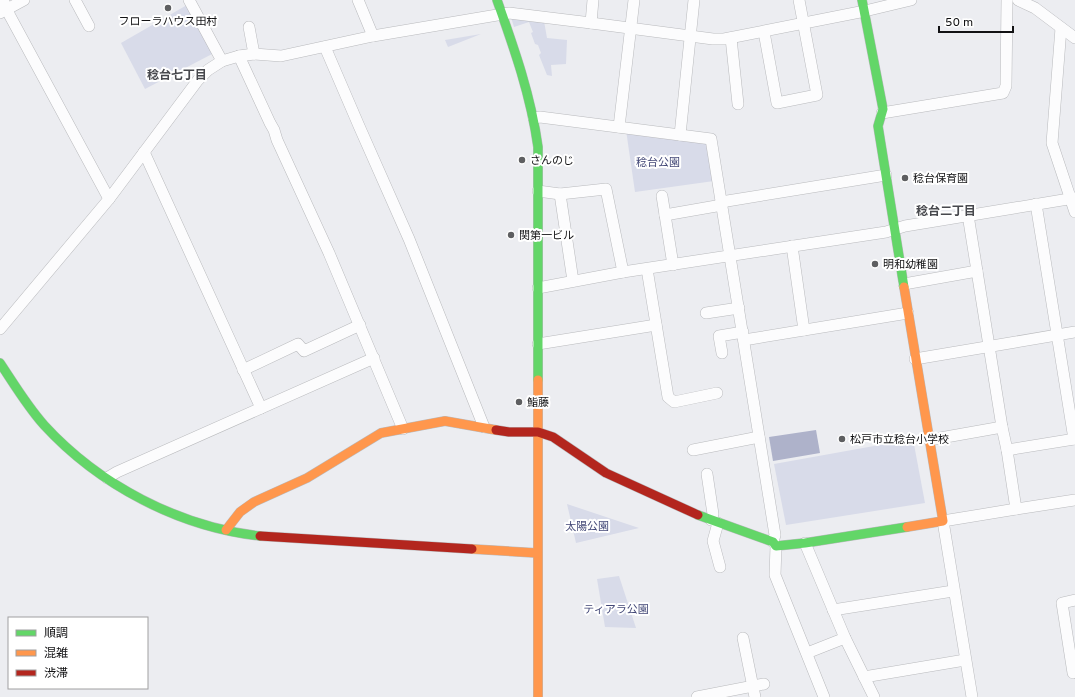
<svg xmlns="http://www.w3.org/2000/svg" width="1075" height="697" viewBox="0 0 1075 697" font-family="Overpass,'Noto Sans JP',sans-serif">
<rect width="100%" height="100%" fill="#ecedf1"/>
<g fill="#d8dbe9">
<polygon points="187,5 214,53 145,89 121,43"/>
<polygon points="511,17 544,21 547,38 567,40 566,64 551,65 552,76 547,75 539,55 541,53 538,45 535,44 531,33 533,32 529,22 514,27"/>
<polygon points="481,34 448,47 445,40"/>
<polygon points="626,130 708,141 714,181 635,192"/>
<polygon points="913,439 925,503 786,525 774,464"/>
<polygon points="567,504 639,528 576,543"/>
<polygon points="619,576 636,628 605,627 597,579"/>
</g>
<polygon fill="#aeb2ca" points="816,430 820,453 773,461 769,437"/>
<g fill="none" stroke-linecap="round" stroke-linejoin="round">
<g stroke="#b9babd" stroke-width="12">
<g id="street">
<polyline points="3,0 10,16 109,199"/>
<polyline points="75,0 89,26"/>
<polyline points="189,0 222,61"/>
<polyline points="358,0 373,36"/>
<polyline points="1018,0 1035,8 1075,38"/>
<polyline points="0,13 24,0"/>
<polyline points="591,23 593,0"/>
<polyline points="249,27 254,54"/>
<polyline points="1061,28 1052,143 1075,212"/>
<polyline points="764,32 777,103 817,95 799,0"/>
<polyline points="731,38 738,104"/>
<polyline points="325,47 359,126 409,239 484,427"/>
<polyline points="239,56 270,123 274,130 277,140 329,253 403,429"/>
<polyline points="882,113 1003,93 1006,86 1007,0"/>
<polyline points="534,118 540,117 711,139 775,535 773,542"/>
<polyline points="619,127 634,0"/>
<polyline points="680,135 694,0"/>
<polyline points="144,152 261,408"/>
<polyline points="538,191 560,194 606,189 623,272"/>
<polyline points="560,194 573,281"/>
<polyline points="662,196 673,265"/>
<polyline points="721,202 886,175"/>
<polyline points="1036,204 1074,439"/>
<polyline points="665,215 722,205"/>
<polyline points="968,215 977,271"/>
<polyline points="792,246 804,330"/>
<polyline points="647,269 668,397 674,402 717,393"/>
<polyline points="904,284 977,271 1002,427 1007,450 1016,509 943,521 972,697"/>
<polyline points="538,288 623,272 886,232 905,226 1075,198"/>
<polyline points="706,313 739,308"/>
<polyline points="0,329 109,199 198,80 208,70 222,61 239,56 254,54 281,56 373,36 509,13 591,23 713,39 724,39 865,11 911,0"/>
<polyline points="744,340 908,313"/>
<polyline points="538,344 656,325"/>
<polyline points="722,353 719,336 743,332"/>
<polyline points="915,359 1075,332"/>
<polyline points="243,370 298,344 304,351 360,325"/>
<polyline points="929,440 1002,427"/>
<polyline points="693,450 759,437"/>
<polyline points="1007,450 1075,439"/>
<polyline points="707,474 713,514 711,520"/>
<polyline points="107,478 117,472 374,358"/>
<polyline points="1016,509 1075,500"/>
<polyline points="718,523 713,541 720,567"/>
<polyline points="805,543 845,638 874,697"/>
<polyline points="776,546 775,575 824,697"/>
<polyline points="1075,600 1062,603 1073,673 1075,672"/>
<polyline points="833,610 953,591"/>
<polyline points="743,638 755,697"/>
<polyline points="807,653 845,638"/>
<polyline points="864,677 965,660"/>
<polyline points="697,697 764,684"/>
</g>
</g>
<g stroke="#b9babd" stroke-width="10">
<g id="fast">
<path d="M497 0C514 48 531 96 538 147V380"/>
<polyline points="862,0 883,109 878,126 904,287"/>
<path d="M0 363C14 384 27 406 44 425 99 485 179 527 260 536"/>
<polyline points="698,515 773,542 776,546 805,543 907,527"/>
</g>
</g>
<g stroke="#b9babd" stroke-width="10">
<g id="slow">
<polyline points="904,287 943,521 907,527"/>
<polyline points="538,380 538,697"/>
<polyline points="226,530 240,512 254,502 307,478 381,433 445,421 496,430"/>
<polyline points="472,549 537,553"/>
</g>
</g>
<g stroke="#b9babd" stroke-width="10">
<g id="jam">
<polyline points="496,430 509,432 538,432 553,437 606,473 698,515"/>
<polyline points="260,536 472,549"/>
</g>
</g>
<use href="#street" stroke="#fcfcfd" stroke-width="11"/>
<use href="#fast" stroke="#63d668" stroke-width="9"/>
<use href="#slow" stroke="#ff974d" stroke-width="9"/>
<use href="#jam" stroke="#b3261e" stroke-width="9"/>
</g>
<g fill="#5e5f61" stroke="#fff" stroke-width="1.5">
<circle cx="168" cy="8" r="4"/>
<circle cx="522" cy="160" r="4"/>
<circle cx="905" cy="178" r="4"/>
<circle cx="511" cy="235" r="4"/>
<circle cx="875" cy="264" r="4"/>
<circle cx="519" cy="402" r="4"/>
<circle cx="842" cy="439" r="4"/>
</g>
<g text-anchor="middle" stroke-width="4" stroke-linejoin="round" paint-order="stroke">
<g font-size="11" fill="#121214" stroke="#fff" text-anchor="start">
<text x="168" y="25" text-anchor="middle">フローラハウス田村</text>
<text x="530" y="164">さんのじ</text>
<text x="913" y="182">稔台保育園</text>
<text x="519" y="239">関第一ビル</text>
<text x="883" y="268">明和幼稚園</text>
<text x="527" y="406">鮨藤</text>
<text x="850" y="443">松戸市立稔台小学校</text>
</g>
<g font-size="11" fill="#434877" stroke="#fff">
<text x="658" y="166">稔台公園</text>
<text x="587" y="530">太陽公園</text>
<text x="616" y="613">ティアラ公園</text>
</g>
<g font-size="12" font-weight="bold" fill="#47484d" stroke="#fff">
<text x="177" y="79">稔台七丁目</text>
<text x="946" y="215">稔台二丁目</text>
</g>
</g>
<rect x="8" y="617" width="140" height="72" fill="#ffffff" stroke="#a0a0a1"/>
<rect x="16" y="630" width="20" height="6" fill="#63d668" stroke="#a0a0a1"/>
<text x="44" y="637" font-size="12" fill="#121214">順調</text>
<rect x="16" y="650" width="20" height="6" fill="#ff974d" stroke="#a0a0a1"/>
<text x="44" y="657" font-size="12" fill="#121214">混雑</text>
<rect x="16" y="670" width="20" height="6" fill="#b3261e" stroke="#a0a0a1"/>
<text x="44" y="677" font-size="12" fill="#121214">渋滞</text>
<path d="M939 26v6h74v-6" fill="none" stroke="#121214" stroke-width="2"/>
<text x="945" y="26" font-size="12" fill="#121214" stroke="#ffffff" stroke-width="3" paint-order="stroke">50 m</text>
</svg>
